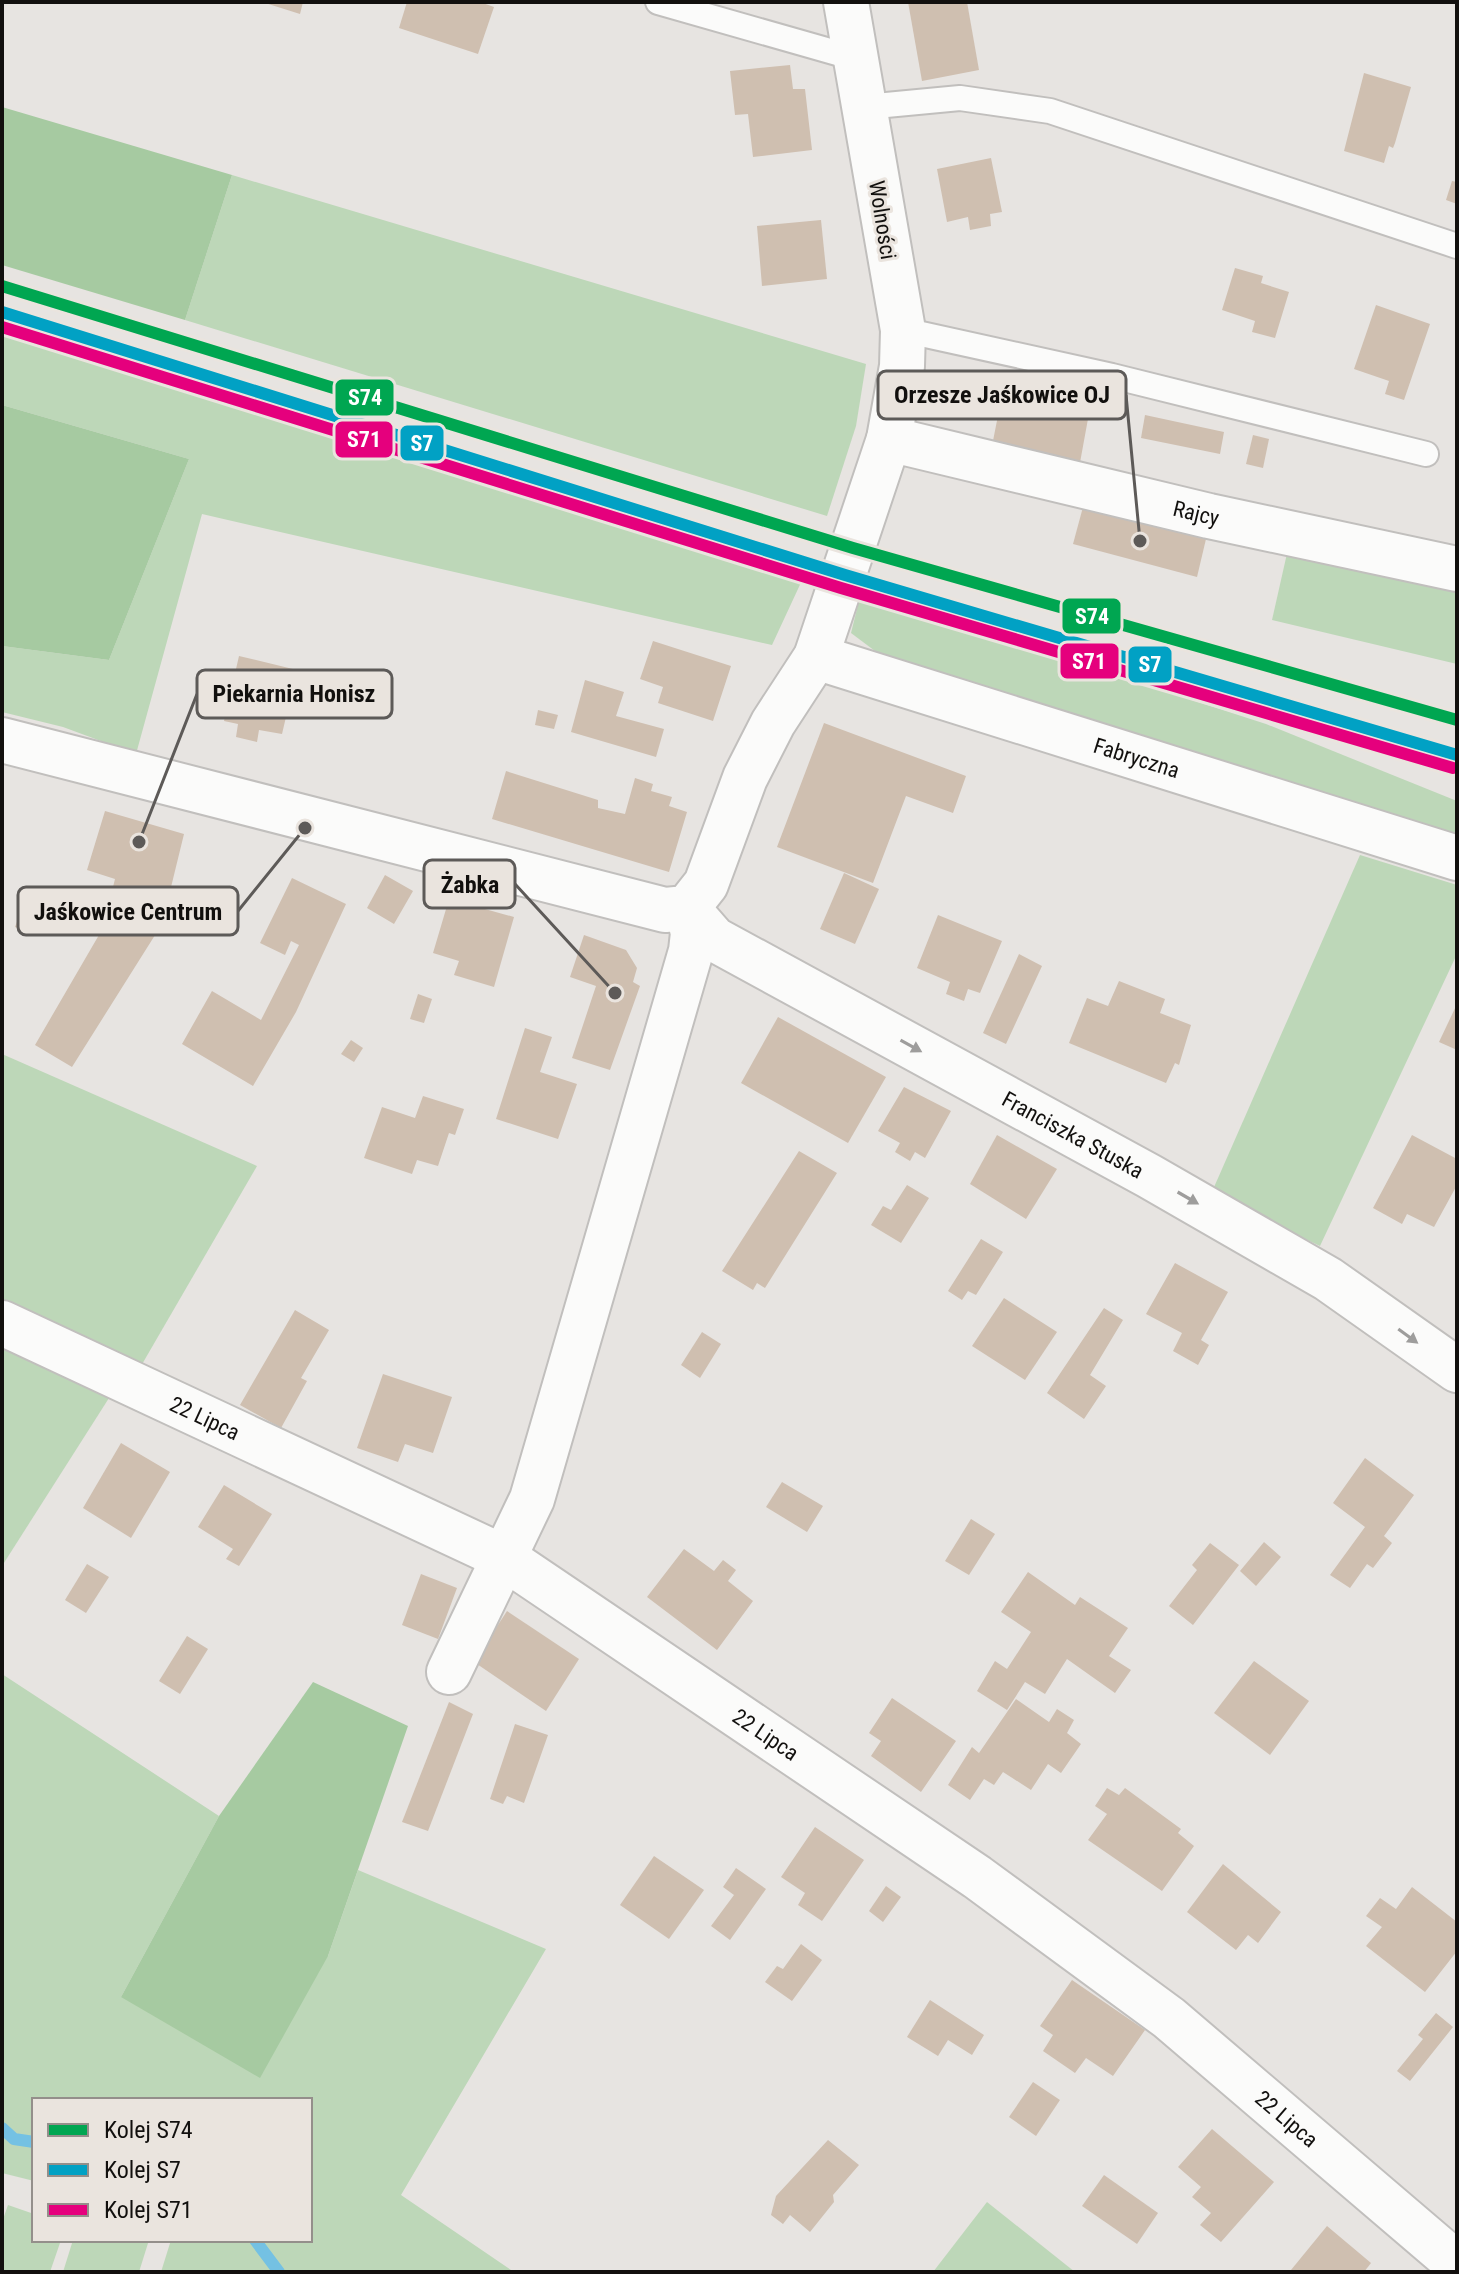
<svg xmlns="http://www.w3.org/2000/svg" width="1459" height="2274" viewBox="0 0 1459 2274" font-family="'Roboto Condensed',sans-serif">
<rect width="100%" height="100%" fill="#e7e4e1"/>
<g fill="#bdd7b8">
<polygon points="232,175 866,364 856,426 827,516 185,320"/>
<polygon points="2,326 731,553 804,576 772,645 202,514 136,754 63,727 2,712 2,646 109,660 189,459 2,405"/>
<polygon points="1288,549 1457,586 1457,664 1272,620"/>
<polygon points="861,593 1266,724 1457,801 1457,837 879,654 851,633"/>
<polygon points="1360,855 1457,885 1457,954 1320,1246 1211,1194"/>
<polygon points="2,1054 257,1166 141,1366 2,1301"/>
<polygon points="2,1343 109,1398 2,1566"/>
<polygon points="2,1674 219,1816 121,1997 328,1956 358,1870 546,1949 401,2195 514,2272 161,2272 171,2240 310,2240 310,2100 34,2100 34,2181 2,2173"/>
<polygon points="987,2202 1075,2272 933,2272"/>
<polygon points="8,2205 34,2214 34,2240 61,2240 50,2272 2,2272 2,2222"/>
<polygon points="73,2240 149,2240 139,2272 63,2272"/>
</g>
<g fill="#a6caa1">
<polygon points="2,107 232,175 185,320 2,265"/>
<polygon points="2,405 189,459 109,660 2,646"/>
<polygon points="313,1682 408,1726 328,1956 260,2078 121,1997 219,1816"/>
</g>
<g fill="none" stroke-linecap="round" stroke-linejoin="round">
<g stroke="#74c1e3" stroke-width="12">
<polyline points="2,2128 14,2139 34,2142"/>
<polyline points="255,2240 279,2272"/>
</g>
</g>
<g fill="#cfbfb0">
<polygon points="262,2 303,2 300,14"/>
<polygon points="407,2 480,2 494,7 478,54 399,28"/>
<polygon points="908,2 967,2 979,70 922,81"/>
<polygon points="790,65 793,89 805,89 812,150 753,157 748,114 735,115 730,71"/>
<polygon points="1364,73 1411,87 1395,143 1393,148 1389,146 1384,163 1344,151"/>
<polygon points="991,158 1002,212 990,214 991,226 970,230 968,217 947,222 937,169"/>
<polygon points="1452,181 1457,182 1457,204 1446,200"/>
<polygon points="821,220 827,279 762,286 757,226"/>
<polygon points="1235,268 1263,276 1261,283 1289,292 1275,338 1252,332 1255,321 1222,310"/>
<polygon points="1376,305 1430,324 1404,400 1385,394 1389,381 1354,369"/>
<polygon points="1005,380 1016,381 1015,395 1038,400 1039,396 1061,399 1060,404 1082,408 1084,396 1092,397 1079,468 991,451"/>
<polygon points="1145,415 1224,432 1220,454 1141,438"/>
<polygon points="1253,435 1269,439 1263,468 1246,464"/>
<polygon points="1083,507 1206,539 1197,577 1073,544"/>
<polygon points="653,641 731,666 713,721 658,703 663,687 640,679"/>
<polygon points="239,656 297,670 282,734 259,730 257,742 236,737 238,724 224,721"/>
<polygon points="585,680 624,692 616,716 664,729 656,757 571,732"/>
<polygon points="538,710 558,715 554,729 535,725"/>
<polygon points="824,723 966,776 953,813 906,796 873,883 777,847"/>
<polygon points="506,771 598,800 598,808 625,814 635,778 653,784 651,791 672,797 669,806 687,812 669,872 492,819"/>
<polygon points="105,811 184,834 162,924 72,1067 35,1045 110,916 121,922 133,901 111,895 115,879 87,870"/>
<polygon points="844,873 879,889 855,944 820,929"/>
<polygon points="385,875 413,891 394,924 367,908"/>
<polygon points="292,878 346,904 296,1012 253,1086 182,1044 212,991 261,1020 299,945 291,941 285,955 260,943"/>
<polygon points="449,899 514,917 494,987 454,975 459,961 433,953"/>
<polygon points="25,900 45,907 35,934 15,927"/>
<polygon points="938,915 1002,941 980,993 968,989 964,1001 946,994 950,982 917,968"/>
<polygon points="584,935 626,950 637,968 633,982 640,986 610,1070 572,1058 596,986 570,977"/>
<polygon points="1019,954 1042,966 1006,1044 983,1033"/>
<polygon points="1119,981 1165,999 1160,1013 1191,1025 1179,1065 1175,1063 1166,1083 1069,1043 1087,998 1108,1006"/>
<polygon points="418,994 432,999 424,1023 410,1019"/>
<polygon points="1457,1004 1457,1050 1439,1042"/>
<polygon points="778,1017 886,1077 848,1143 741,1083"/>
<polygon points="525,1028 552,1037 540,1072 577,1084 558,1139 496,1119"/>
<polygon points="351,1040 363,1048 354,1062 341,1054"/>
<polygon points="904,1087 951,1111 925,1158 915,1152 910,1161 895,1152 900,1143 878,1131"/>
<polygon points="423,1096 464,1109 455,1135 449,1133 438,1166 417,1160 412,1174 364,1158 382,1107 415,1118"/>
<polygon points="997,1135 1057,1169 1026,1219 970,1184"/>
<polygon points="1412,1135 1457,1159 1457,1185 1434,1227 1407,1214 1402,1224 1373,1208"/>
<polygon points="799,1151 837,1173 765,1288 757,1283 753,1290 722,1271"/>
<polygon points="907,1185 929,1198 901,1243 871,1225 883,1206 891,1210"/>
<polygon points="981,1239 1003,1252 976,1295 968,1291 962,1300 948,1291"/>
<polygon points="1175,1263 1228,1292 1201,1340 1209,1345 1198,1365 1173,1351 1182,1333 1146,1314"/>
<polygon points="1004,1298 1057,1332 1025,1380 972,1346"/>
<polygon points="1104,1308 1123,1320 1090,1375 1106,1386 1084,1419 1047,1393"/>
<polygon points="295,1310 329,1330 301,1378 307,1381 281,1428 240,1405"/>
<polygon points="702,1332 721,1344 700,1378 681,1365"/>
<polygon points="383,1374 452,1397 433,1453 405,1444 398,1462 357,1448"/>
<polygon points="121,1443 170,1472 131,1538 83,1508"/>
<polygon points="1365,1458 1414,1495 1384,1536 1392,1543 1373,1568 1367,1564 1350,1588 1330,1575 1365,1527 1333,1503"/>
<polygon points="782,1482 823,1506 807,1532 766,1507"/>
<polygon points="224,1485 272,1514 239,1566 226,1559 233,1549 198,1527"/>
<polygon points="971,1519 995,1534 969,1575 945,1561"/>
<polygon points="1264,1542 1281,1557 1256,1586 1240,1571"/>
<polygon points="1210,1543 1239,1565 1193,1625 1169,1606 1197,1570 1192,1565"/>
<polygon points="684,1549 714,1571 723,1560 736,1570 728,1581 753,1601 717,1650 647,1597"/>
<polygon points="87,1564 109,1577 86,1613 65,1600"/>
<polygon points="1028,1572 1075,1605 1080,1597 1128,1628 1109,1656 1131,1670 1115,1693 1067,1659 1045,1694 1025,1682 1007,1710 977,1691 995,1661 1007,1669 1031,1632 1001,1612"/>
<polygon points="421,1574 457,1588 438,1639 402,1625"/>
<polygon points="507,1611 579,1659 546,1711 474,1662"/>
<polygon points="187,1636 208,1649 180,1694 159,1681"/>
<polygon points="1254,1661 1309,1701 1270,1755 1214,1713"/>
<polygon points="892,1698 956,1741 921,1792 871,1756 881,1741 869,1733"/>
<polygon points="1016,1699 1049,1722 1057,1709 1074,1720 1067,1733 1081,1744 1061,1773 1048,1764 1031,1790 1003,1772 994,1785 984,1779 970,1800 948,1785 972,1747 979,1753"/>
<polygon points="449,1702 473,1714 428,1831 402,1822"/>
<polygon points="515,1724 548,1735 524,1803 507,1796 503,1804 490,1799"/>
<polygon points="1107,1788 1119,1795 1125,1788 1181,1829 1178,1833 1194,1846 1162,1891 1088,1840 1107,1814 1095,1806"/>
<polygon points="815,1827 864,1860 822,1921 798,1905 805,1893 781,1877"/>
<polygon points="654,1856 704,1890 669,1939 620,1905"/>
<polygon points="1223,1864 1281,1912 1258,1943 1248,1935 1236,1950 1187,1912"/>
<polygon points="736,1868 766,1889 730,1940 711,1926 734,1895 723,1887"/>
<polygon points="886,1886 901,1897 883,1922 869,1911"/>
<polygon points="1412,1887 1457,1922 1457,1951 1425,1992 1366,1946 1382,1927 1366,1916 1380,1898 1396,1909"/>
<polygon points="801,1944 822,1960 792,2001 765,1982 777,1966 783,1969"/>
<polygon points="1072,1980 1145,2030 1113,2076 1086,2058 1075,2073 1043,2051 1053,2035 1040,2026"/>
<polygon points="930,2000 984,2035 972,2055 948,2040 938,2056 907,2037"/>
<polygon points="1436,2013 1453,2027 1410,2081 1397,2071 1423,2039 1418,2035"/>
<polygon points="1033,2082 1060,2100 1036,2136 1009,2117"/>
<polygon points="1212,2129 1274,2182 1221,2242 1200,2225 1211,2213 1192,2197 1201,2187 1178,2167"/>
<polygon points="828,2140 859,2165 833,2195 834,2202 810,2232 790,2215 783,2224 771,2215 776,2196"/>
<polygon points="1104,2175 1158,2213 1137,2244 1082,2206"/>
<polygon points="1327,2226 1371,2263 1364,2272 1291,2270"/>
</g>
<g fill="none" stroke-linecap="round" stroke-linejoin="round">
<g stroke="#c1bfbd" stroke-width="28">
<g id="lane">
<polyline points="658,2 858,59"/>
<polyline points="865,107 960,98 1050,111 1457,246"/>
<polyline points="903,330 1112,376 1426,454"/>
</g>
</g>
<g stroke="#c1bfbd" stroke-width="48">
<g id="street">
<path id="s1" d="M889 439 1209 516 1457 569"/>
<path id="s2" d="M816 657 1457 858"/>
<path id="s3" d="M687 908 714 939 1149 1176 1328 1279 1457 1370"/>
<path id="s4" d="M2 1323 503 1557 977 1877 1169 2018 1457 2264"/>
<polyline points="449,1672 532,1499 691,951 693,933 687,908"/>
</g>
</g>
<g stroke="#c1bfbd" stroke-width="48">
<polyline id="secondary" points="2,740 665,910 687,908 706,884 745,778 773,723 816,657 889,439 902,366 903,330 846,2"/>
</g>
<use href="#lane" stroke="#fbfbfa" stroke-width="24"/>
<use href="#street" stroke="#fbfbfa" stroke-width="44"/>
<use href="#secondary" stroke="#fbfbfa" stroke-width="44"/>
<g stroke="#eae4de" stroke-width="18">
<polyline id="rail-1" points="2,286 853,548 1457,720"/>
</g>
<g stroke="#eae4de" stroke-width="18">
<polyline id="rail-2" points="2,312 845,575 1457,755"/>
</g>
<g stroke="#eae4de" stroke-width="18">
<polyline id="rail-3" points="2,327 841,588 1453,768"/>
</g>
<use href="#rail-1" stroke="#00a651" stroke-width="12"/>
<use href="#rail-2" stroke="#01a1c4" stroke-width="12"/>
<use href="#rail-3" stroke="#e5007d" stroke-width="12"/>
</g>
<defs><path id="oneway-solid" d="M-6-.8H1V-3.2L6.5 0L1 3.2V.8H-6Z" transform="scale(2)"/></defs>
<g fill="#9e9d9c">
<use href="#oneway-solid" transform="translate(911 1046) rotate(29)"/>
<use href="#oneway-solid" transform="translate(1188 1198) rotate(30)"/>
<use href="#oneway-solid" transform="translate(1408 1336) rotate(36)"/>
</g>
<g text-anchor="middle" stroke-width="6" stroke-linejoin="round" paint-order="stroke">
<g font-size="22" fill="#12100e" stroke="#eae4de">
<text transform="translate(883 220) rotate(81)" y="8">Wolności</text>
<text dy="8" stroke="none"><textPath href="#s1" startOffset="316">Rajcy</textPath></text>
<text dy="8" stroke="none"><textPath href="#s2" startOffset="336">Fabryczna</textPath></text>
<text dy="8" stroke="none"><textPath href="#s3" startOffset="450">Franciszka Stuska</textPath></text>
<text dy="8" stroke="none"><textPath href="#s4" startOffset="224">22 Lipca</textPath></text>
<text dy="8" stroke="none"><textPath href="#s4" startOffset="870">22 Lipca</textPath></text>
<text dy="8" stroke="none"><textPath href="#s4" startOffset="1518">22 Lipca</textPath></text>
</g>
</g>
<path fill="none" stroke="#5d5a58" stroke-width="3" d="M1140 541L1126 395M139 842L197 694M615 993L515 884M305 828L238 911"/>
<g fill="#5d5a58" stroke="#eae4de" stroke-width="3">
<circle cx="1140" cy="541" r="8"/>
<circle cx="139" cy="842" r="8"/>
<circle cx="615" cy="993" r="8"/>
<circle cx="305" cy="828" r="8"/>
</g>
<g fill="#eae4de" stroke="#5d5a58" stroke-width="3">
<rect x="878" y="371" width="248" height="48" rx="8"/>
<rect x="197" y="670" width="195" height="48" rx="8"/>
<rect x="424" y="860" width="91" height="48" rx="8"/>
<rect x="18" y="887" width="220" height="48" rx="8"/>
</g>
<g font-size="24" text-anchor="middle" font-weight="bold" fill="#12100e">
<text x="1002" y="403">Orzesze Jaśkowice OJ</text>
<text x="294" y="702">Piekarnia Honisz</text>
<text x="470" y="893">Żabka</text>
<text x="128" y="920">Jaśkowice Centrum</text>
</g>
<g stroke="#eae4de" stroke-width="3">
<rect x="334" y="378" width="61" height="39" rx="8" fill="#00a651"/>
<rect x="334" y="420" width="60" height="39" rx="8" fill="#e5007d"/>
<rect x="399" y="424" width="46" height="38" rx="8" fill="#01a1c4"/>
<rect x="1061" y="597" width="61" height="38" rx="8" fill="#00a651"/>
<rect x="1059" y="642" width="61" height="38" rx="8" fill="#e5007d"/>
<rect x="1127" y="645" width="46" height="39" rx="8" fill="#01a1c4"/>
</g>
<g font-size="22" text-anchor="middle" font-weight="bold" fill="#fff">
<text x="365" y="405">S74</text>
<text x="364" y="447">S71</text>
<text x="422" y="451">S7</text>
<text x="1092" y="624">S74</text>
<text x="1089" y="669">S71</text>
<text x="1150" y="672">S7</text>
</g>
<rect width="1459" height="2274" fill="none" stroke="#12100e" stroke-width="8"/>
<rect x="32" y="2098" width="280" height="144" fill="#eae4de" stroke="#948f8b" stroke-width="2"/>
<rect x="48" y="2124" width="40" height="12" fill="#00a651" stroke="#948f8b" stroke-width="2"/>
<text x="104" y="2138" font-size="24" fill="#12100e">Kolej S74</text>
<rect x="48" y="2164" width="40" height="12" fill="#01a1c4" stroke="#948f8b" stroke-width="2"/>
<text x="104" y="2178" font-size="24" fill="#12100e">Kolej S7</text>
<rect x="48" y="2204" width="40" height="12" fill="#e5007d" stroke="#948f8b" stroke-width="2"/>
<text x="104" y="2218" font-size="24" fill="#12100e">Kolej S71</text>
</svg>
